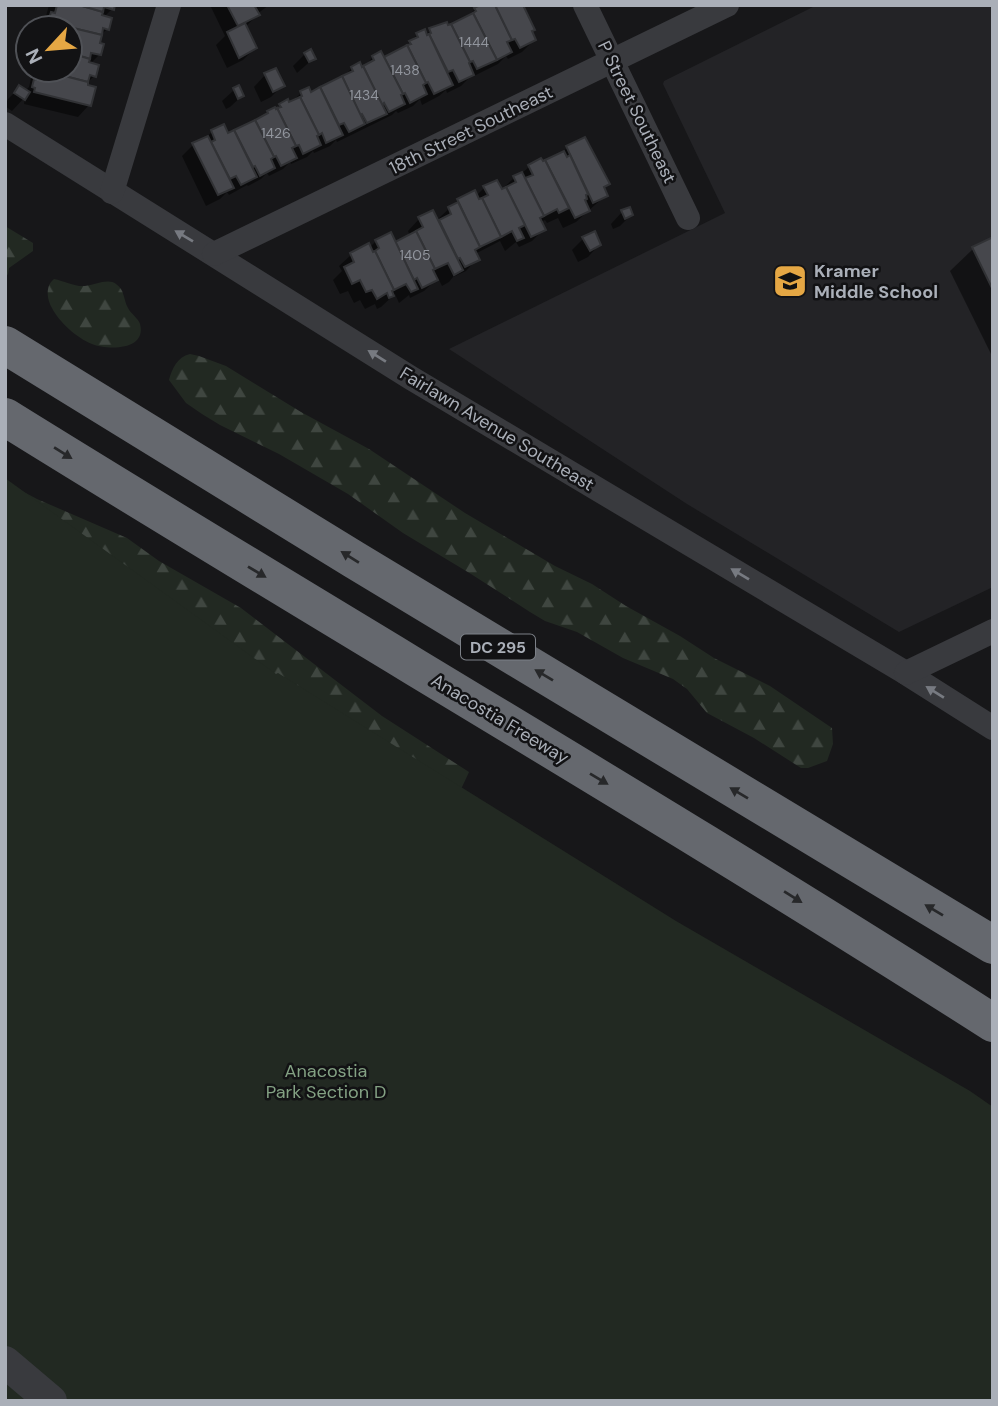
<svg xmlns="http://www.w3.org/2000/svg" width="998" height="1406" viewBox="0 0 998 1406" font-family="'DM Sans',sans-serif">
<defs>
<pattern id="forest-firs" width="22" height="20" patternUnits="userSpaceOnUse" patternTransform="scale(1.75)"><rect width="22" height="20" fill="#222922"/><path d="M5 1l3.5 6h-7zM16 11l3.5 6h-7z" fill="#3f4640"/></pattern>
</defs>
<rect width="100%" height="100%" fill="#171719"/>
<polygon fill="#232326" points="817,5 993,5 993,587 899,632 687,504 449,349 725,213 663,84 664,81"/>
<g fill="url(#forest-firs)">
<polygon points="5,226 33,243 33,251 9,268 8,274 5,278"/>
<path d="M54 279C64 281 75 287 85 286 95 285 108 278 116 284 125 290 123 299 128 308 131 314 138 318 140 324 147 351 107 350 92 344 77 338 59 322 52 308 47 299 45 286 54 279Z"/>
<path d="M190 354 199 356 226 366 301 412 369 449 465 513 555 566 592 584 626 606 680 636 714 658 770 686 832 728 833 744 827 761 808 768H801L754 738 707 713 687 689 673 679 623 658 577 632 545 621 530 612 471 574 403 533 348 494 279 454 220 425 202 414 186 403 169 380C172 369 177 357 190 354Z"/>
<polygon points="5,482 37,499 127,538 159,561 241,608 382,716 469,772 447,819"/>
</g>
<polygon fill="#222922" points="5,478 276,674 278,673 676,921 970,1091 993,1107 993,1401 5,1401"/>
<g fill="#0007">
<polygon points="49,5 113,5 112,9 104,17 107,29 99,37 100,54 90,64 94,76 84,86 89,105 78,117 24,104 25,97 12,111 5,106 8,99 20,87 25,91 29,87 33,70 70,70 70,28 39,28 45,20"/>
<polygon points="210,5 269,5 257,14 258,15 245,27 255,48 243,60 227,68 216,45 225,36"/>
<polygon points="475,9 530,32 534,40 522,52 508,59 506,56 498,64 468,79 461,86 447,93 446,90 439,96 422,105 420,99 413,106 398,113 396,111 392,115 337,142 336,140 330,146 314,153 313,151 307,157 291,164 290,162 283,169 269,176 267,173 261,179 248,186 247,185 229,195 227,192 220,199 206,206 182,156 193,145 204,139 212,132 227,135 262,118 268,112 275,110 280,105 291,103 301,93 310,94 342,78 352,68 361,70 373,57 383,59 405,46 417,35 424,31 426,34 437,27 447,27 467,18"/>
<polygon points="305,54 314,58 297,73 293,66"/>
<polygon points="265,75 283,85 271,97 261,102 254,87"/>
<polygon points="238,87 242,96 230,107 226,109 222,101 234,90"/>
<polygon points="584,139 608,184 603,189 606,195 576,222 563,228 558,218 547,223 545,220 541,222 544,229 532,241 519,247 516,242 505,251 500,241 475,254 477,259 466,271 453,277 449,282 442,286 438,278 424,291 410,298 409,295 399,303 395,294 381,307 377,309 375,304 365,309 360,300 354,303 348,291 340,294 333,280 342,271 339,266 351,255 369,248 376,241 394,244 410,236 408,231 419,219 437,220 458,200 474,192 476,196 484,188 500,191 514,178 522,173 529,167 540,161 542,164 559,155 567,148"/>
<polygon points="622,212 631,215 620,226 613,229 611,224"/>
<polygon points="583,239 599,245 588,257 578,262 572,250"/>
<polygon points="993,239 993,358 950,271 973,249"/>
</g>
<g fill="#46474c" stroke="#313235" stroke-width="2">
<polygon points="57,5 79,5 103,12 102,15 112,18 109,30 103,28 102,35 48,22 51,12 55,13"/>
<polygon points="79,5 115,5 114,10 104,7 103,12"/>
<polygon points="227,5 254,5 260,15 238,26"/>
<polygon points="480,5 495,5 512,40 507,42 512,52 497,60 473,13 476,11 474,8"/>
<polygon points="495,5 523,5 535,30 532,31 536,40 520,48 515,39 512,40"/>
<polygon points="473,13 497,60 477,69 473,61 470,62 451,24"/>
<polygon points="48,22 102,35 100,43 104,44 101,55 91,53 90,59 70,53 70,28 47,28"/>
<polygon points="447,22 448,25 451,24 470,62 469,63 474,75 459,82 453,70 448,72 429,34 431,33 429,28"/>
<polygon points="245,23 257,48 239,58 227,32"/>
<polygon points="425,29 427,35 429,34 453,85 434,94 428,82 426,83 407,45 411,44 409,41 418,37 416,33"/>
<polygon points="407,45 426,83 423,85 427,94 410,103 405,93 403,94 384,57"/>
<polygon points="311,49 316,59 309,62 304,53"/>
<polygon points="381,51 403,94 401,95 405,104 389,112 384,103 382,105 363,66 374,60 372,56"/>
<polygon points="70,53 90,59 89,62 99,65 96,77 90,75 88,82 41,70 70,70"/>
<polygon points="360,62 362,67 363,66 387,114 367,123 362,114 360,115 342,76 353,71 351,67"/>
<polygon points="276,68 285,86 273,92 264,73"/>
<polygon points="41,70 88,82 88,85 96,87 91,106 34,92 35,88 32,87 34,79 38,80"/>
<polygon points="342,76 365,124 349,132 344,123 339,125 320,87"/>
<polygon points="19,85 30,92 25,100 14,93"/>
<polygon points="239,85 244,96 238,99 233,88"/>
<polygon points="309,87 311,92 320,87 343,135 326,143 322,133 319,135 300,97 302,96 300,91"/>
<polygon points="300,97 319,135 317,136 321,145 303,154 299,145 296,146 277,108 281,107 279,104 288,99 289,102"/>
<polygon points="275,107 276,109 277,108 296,146 292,148 297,158 281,166 276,156 274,157 255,120 268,113 267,111"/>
<polygon points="255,120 274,157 271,159 275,168 260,176 255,166 253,167 234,130"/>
<polygon points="224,124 228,133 234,130 257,177 241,185 236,176 230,179 211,142 215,140 211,130"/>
<polygon points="208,136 234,188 218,195 192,143"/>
<polygon points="585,137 610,184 604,187 608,196 593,203 566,146"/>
<polygon points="564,151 567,157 570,155 588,194 586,195 587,199 585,200 590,211 575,218 545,160"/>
<polygon points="541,158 543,161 545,160 569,208 559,213 557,209 544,216 525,178 533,175 528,165"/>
<polygon points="522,172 544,216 540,218 546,230 531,237 506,187 516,182 513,176"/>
<polygon points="497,180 502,189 506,187 525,225 519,228 524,238 517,241 512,231 501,237 482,198 488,195 483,186"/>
<polygon points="475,190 479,199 482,198 501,237 480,247 457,199"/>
<polygon points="458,202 480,247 475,250 480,260 465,267 460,258 458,259 439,220 451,214 448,207"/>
<polygon points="630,207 633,215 625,219 621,210"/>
<polygon points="433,210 463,270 454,275 448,263 435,269 416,231 423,227 418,217"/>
<polygon points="416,231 435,269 433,270 438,280 422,288 417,278 414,280 395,242"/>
<polygon points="595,231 601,245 590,251 582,237"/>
<polygon points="391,232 418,289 411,292 406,284 394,290 375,251 379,248 375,240"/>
<polygon points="993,237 993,290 972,247"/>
<polygon points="369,243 373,252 375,251 394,290 392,291 394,296 389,298 387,293 377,299 372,290 366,292 360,280 352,284 344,267 354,262 350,253"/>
</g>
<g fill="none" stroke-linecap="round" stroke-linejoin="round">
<g stroke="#393a3e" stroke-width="24">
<polyline points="585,5 688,218"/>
<polyline points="5,124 411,378 906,673 993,728"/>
<polyline points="112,192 169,5"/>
<polyline points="214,254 727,5"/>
<polyline points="906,673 993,631"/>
</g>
<polyline stroke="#393a3e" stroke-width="32" points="5,1362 51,1401"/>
<g stroke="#65686e" stroke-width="38">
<polyline points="5,345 353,559 993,945"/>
<path d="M5 417C333 621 668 815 993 1023"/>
</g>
</g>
<defs><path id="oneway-solid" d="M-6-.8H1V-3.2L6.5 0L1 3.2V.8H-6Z" transform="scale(1.75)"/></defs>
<g fill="#777a81">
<use href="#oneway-solid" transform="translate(184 236) rotate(-149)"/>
<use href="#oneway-solid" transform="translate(377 356) rotate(-148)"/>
<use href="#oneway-solid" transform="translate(740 574) rotate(-149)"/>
<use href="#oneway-solid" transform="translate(935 692) rotate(-148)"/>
</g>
<g fill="#27282a">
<use href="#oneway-solid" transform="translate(63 453) rotate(32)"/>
<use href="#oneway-solid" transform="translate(350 557) rotate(-148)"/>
<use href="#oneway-solid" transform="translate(257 572) rotate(31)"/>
<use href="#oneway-solid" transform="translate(544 675) rotate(-149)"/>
<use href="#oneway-solid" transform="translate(599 779) rotate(31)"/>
<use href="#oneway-solid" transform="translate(739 793) rotate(-149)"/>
<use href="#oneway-solid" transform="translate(793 897) rotate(32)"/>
<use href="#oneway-solid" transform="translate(934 910) rotate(-149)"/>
</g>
<defs>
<g id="school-square" transform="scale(1.75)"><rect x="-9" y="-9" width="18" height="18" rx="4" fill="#e5a744" stroke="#121214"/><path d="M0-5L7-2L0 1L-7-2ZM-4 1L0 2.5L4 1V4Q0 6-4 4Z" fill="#111"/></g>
</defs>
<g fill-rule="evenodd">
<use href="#school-square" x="790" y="281"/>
</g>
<g text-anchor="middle" stroke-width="5" stroke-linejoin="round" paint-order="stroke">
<g font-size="14" fill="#91959d">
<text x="474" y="47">1444</text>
<text x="405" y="75">1438</text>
<text x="364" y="100">1434</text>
<text x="276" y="138">1426</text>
<text x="415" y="260">1405</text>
</g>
<rect fill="#121214" stroke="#7c8087" stroke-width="2" x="461" y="634.5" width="74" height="25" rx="5"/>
<g font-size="16" font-weight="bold" fill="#aaafb8">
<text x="498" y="653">DC 295</text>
</g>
<g font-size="18" fill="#aaafb8" stroke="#121214">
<text transform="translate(637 112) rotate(64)" y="6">P Street Southeast</text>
<text transform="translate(471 130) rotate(-26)" y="6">18th Street Southeast</text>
<text transform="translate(497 429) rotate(31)" y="6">Fairlawn Avenue Southeast</text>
<text transform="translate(500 719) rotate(31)" y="6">Anacostia Freeway</text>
</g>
<g font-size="18" font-weight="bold" fill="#aaafb8" stroke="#121214" text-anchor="start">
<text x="814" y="277">Kramer<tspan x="814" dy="21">Middle School</tspan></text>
</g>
<g font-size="18" fill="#83a183" stroke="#121214">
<text x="326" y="1077">Anacostia<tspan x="326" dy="21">Park Section D</tspan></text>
</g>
</g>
<rect width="998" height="1406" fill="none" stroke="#aaafb8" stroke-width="14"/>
<g transform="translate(49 49) rotate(244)"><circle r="33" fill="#121214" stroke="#4f5156" stroke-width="2"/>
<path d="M0-5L12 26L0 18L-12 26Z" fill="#e5a744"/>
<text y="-10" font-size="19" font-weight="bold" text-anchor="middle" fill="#aaafb8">N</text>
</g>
</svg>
